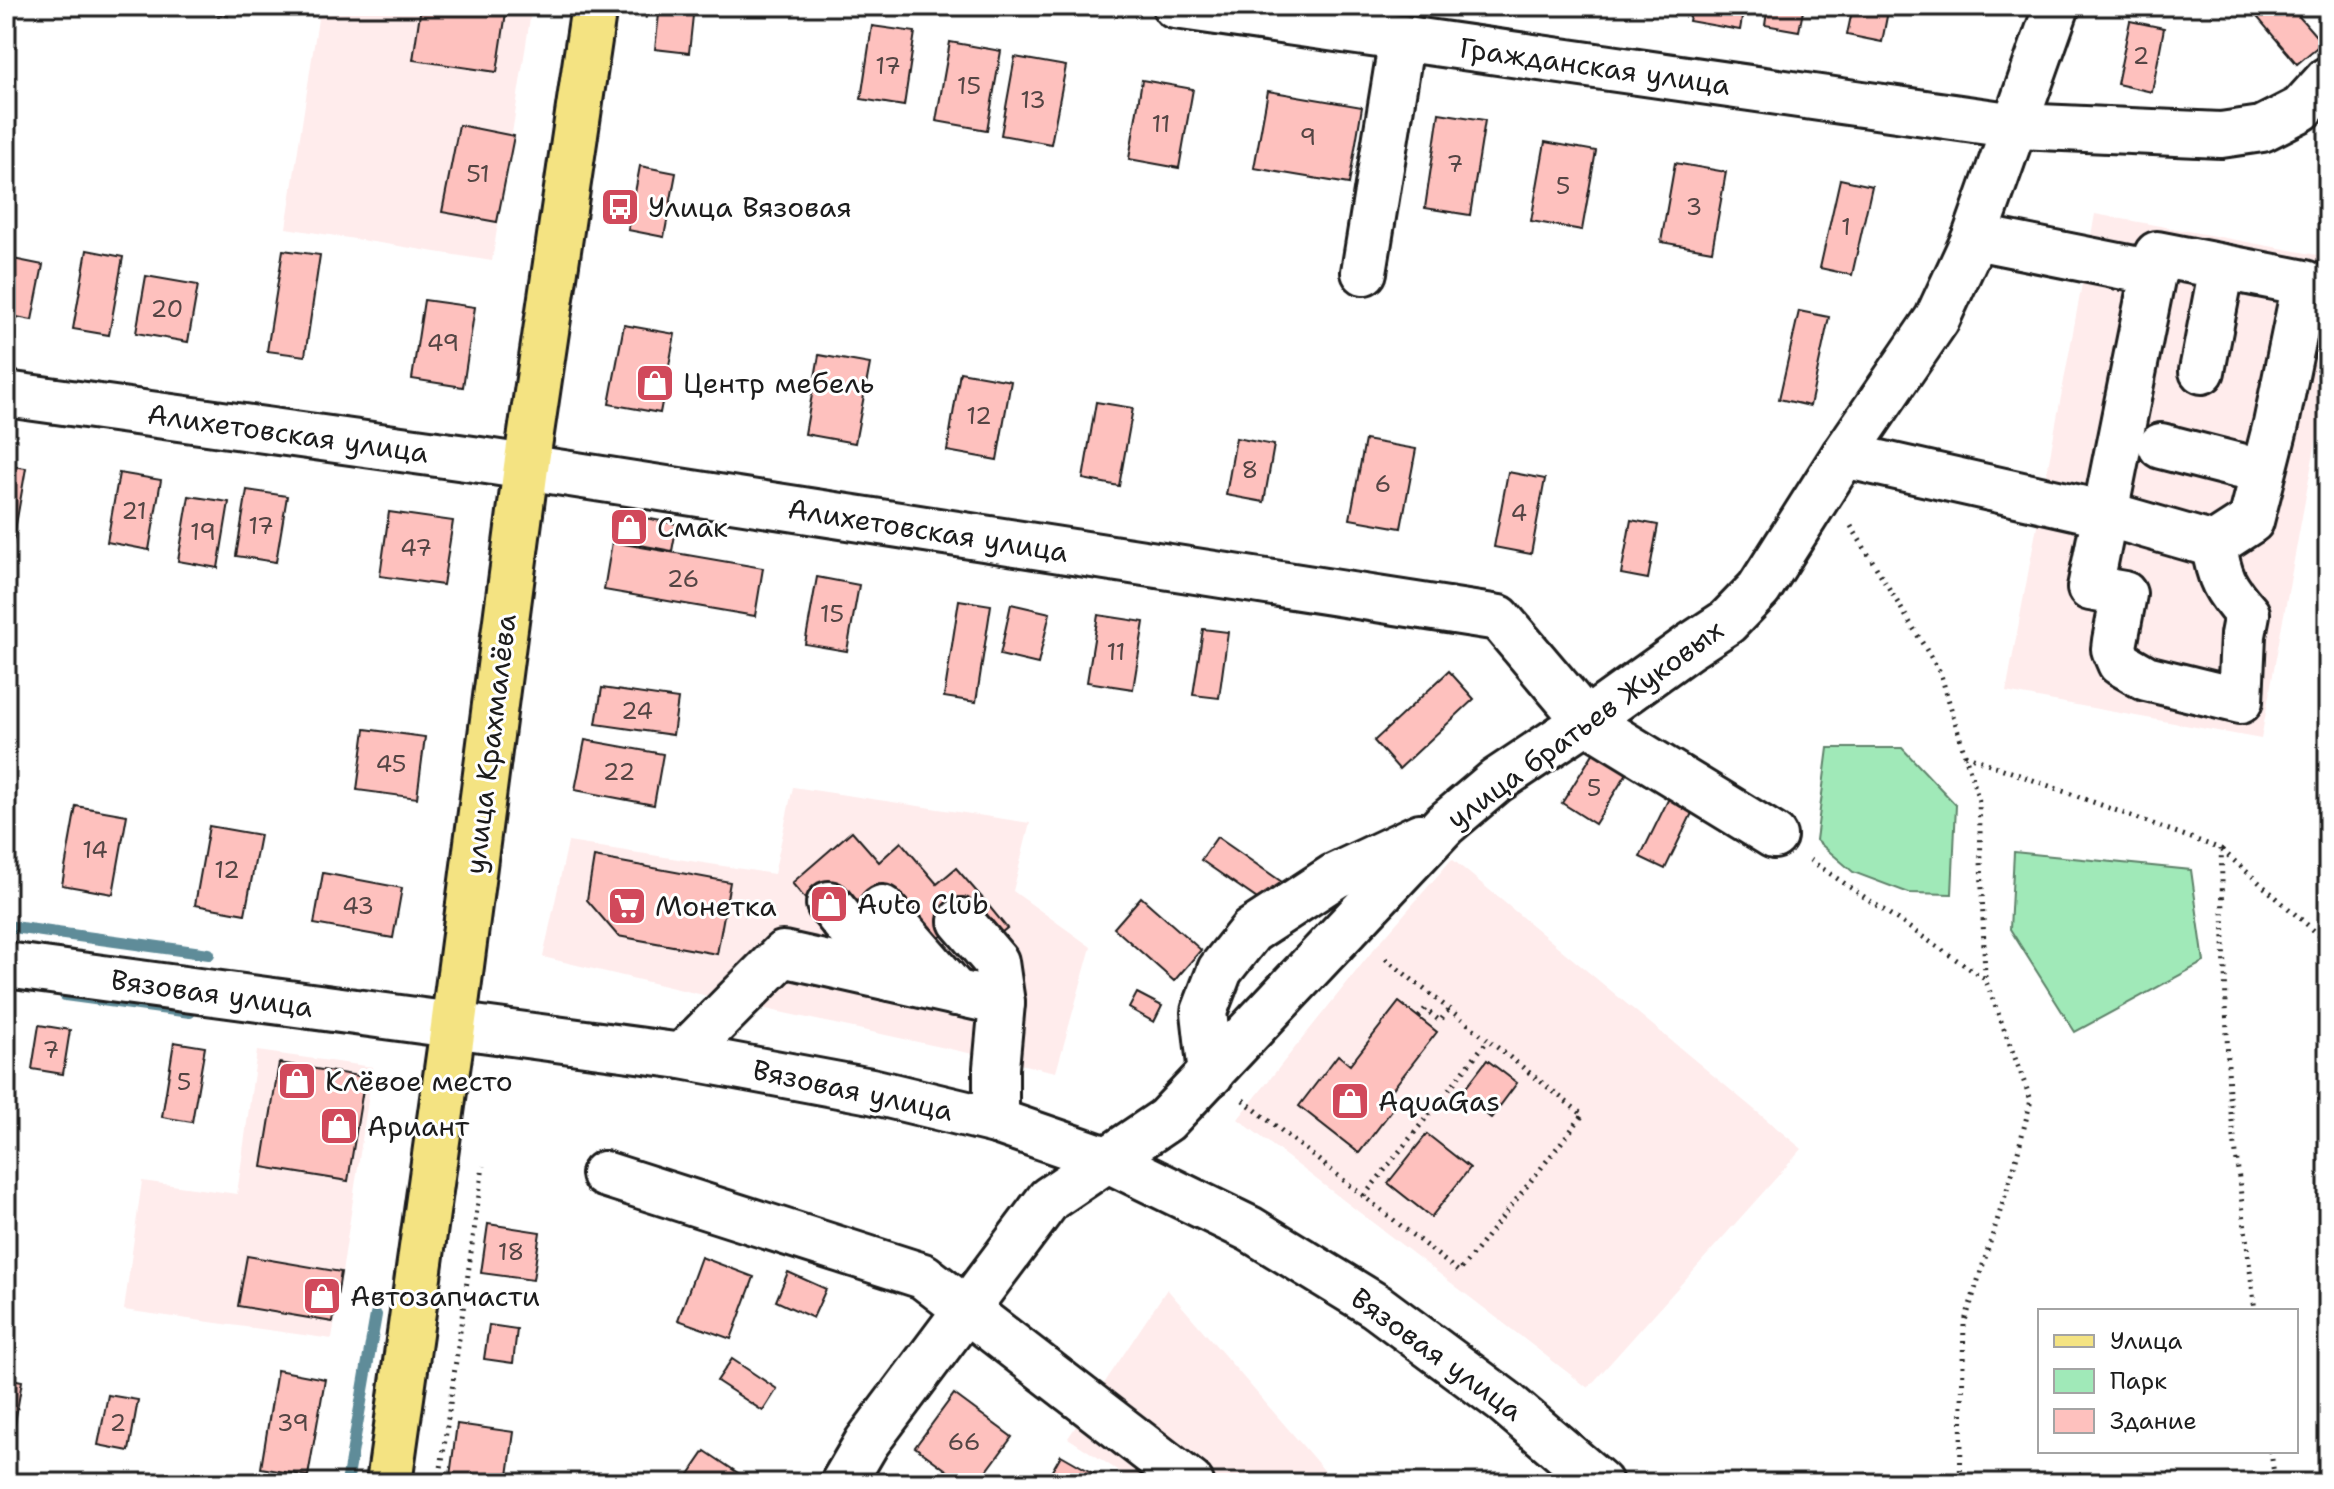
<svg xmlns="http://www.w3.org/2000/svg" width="2334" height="1489" viewBox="0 0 2334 1489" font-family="'Shantell Sans',sans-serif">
<rect width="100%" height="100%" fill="#fff"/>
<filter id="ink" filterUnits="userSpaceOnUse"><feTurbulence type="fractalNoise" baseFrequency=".0125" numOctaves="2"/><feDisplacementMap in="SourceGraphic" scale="16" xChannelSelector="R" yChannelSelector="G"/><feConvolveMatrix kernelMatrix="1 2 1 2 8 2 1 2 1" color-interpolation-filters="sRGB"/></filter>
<g filter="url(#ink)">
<g fill="#ffecec">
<polygon points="320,6 532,6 492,261 286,228"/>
<polygon points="2095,214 2328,257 2328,376 2261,739 2006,692"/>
<polygon points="793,787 1030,823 1013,891 1091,947 1056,1072 720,999 543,957 568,842 774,874"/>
<polygon points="1452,859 1802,1149 1588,1388 1238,1119 1374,949"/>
<polygon points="257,1051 373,1067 332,1339 124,1310 142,1181 237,1194"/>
<polygon points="1167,1289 1335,1483 1137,1483 1068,1438"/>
</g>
<g fill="#a0e9b8" stroke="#5e826a" stroke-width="2">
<polygon points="1828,748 1902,748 1956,805 1952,894 1909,893 1853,872 1816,840"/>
<polygon points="2014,852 2191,870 2204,962 2075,1032 2010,929"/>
</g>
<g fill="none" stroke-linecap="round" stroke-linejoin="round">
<g stroke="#5f8c99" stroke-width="12">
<polyline points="6,926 209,954"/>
<polyline points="65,995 190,1012"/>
<polyline points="347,1483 376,1315"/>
</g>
</g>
<g fill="#fec1be" stroke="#1c1c1c" stroke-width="2">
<polygon points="186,6 230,6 228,16 186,8"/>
<polygon points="421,6 507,6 497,72 413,60"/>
<polygon points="660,6 694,6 689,53 655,49"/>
<polygon points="1692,6 1744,6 1740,30 1689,21"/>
<polygon points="1768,6 1804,6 1799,31 1765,25"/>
<polygon points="1853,6 1889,6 1882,42 1847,35"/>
<polygon points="2248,6 2290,6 2322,43 2297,64"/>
<polygon points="2130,21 2164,28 2152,92 2117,84"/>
<polygon points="872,26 915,32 904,106 861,99"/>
<polygon points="950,42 1001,51 987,130 936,121"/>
<polygon points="1015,57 1066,66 1051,144 1001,135"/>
<polygon points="1142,80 1193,89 1179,168 1129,159"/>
<polygon points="1268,91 1362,107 1349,184 1254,168"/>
<polygon points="1439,113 1485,120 1470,215 1425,208"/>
<polygon points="459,125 514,136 497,222 442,212"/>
<polygon points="1545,142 1596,151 1582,230 1531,221"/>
<polygon points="1675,163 1726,172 1712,251 1661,242"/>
<polygon points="640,166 676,173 664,237 628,230"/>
<polygon points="1840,179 1872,186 1852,275 1820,268"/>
<polygon points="87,250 123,257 109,335 73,329"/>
<polygon points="283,250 320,255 305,356 267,351"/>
<polygon points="8,258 43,265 32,320 6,315 6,268"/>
<polygon points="146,276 198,285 188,342 136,333"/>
<polygon points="424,300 475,307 463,387 412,379"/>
<polygon points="1799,311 1829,317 1810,406 1779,399"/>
<polygon points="624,325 675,334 660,413 609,404"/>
<polygon points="819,355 870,364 855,443 805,434"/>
<polygon points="960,372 1011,381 997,460 947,451"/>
<polygon points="1096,402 1133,408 1119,486 1083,479"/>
<polygon points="1236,438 1274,445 1264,502 1226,495"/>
<polygon points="1365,440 1416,449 1401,528 1350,519"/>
<polygon points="6,465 26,468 12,547 6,546"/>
<polygon points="1508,472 1545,479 1531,554 1494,547"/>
<polygon points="119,473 161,480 149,550 107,542"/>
<polygon points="247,490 287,496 276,562 236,556"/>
<polygon points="189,496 229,502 218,568 178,561"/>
<polygon points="389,512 453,521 443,585 380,576"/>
<polygon points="624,514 677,524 672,551 619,541"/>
<polygon points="1631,520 1658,525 1648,579 1621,574"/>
<polygon points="612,542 763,568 755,616 604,590"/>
<polygon points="817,577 859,585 847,651 805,644"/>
<polygon points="959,600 991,605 976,702 944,697"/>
<polygon points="1011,604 1050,613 1038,664 1000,655"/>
<polygon points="1098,615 1144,622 1133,689 1087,682"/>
<polygon points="1203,629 1228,632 1219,698 1193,695"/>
<polygon points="1449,671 1474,699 1399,769 1374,741"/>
<polygon points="602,688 678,699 673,735 596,724"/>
<polygon points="365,729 425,737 417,798 357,790"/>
<polygon points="585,740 663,754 654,805 575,790"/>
<polygon points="1594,752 1627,773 1595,824 1562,803"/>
<polygon points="1669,798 1693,811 1665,869 1640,857"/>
<polygon points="76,806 127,815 113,894 62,885"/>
<polygon points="209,826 260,835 245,914 195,905"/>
<polygon points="852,831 879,862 901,842 937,884 956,868 984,900 937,940 865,922 817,913 792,883"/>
<polygon points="1217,837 1282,882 1266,905 1201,860"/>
<polygon points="594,857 730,882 717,954 618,936 587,900"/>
<polygon points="323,873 402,888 393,938 314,924"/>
<polygon points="1141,897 1201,950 1174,981 1114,928"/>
<polygon points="984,900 1007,928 975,954 952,928"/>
<polygon points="1137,993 1162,1006 1154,1022 1129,1008"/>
<polygon points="1399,1002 1437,1032 1388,1095 1398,1102 1359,1153 1299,1106 1338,1055 1350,1065"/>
<polygon points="39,1025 70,1030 63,1074 32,1069"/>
<polygon points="174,1042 205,1047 192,1122 162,1117"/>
<polygon points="1487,1060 1517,1083 1491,1118 1461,1094"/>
<polygon points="279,1063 365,1077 348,1181 262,1167"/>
<polygon points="1427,1134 1470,1168 1431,1217 1388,1183"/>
<polygon points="488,1224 540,1232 533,1280 481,1273"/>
<polygon points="247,1256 341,1272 333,1322 238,1306"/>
<polygon points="701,1257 754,1277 731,1339 678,1320"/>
<polygon points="788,1272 826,1289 813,1318 776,1301"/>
<polygon points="489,1325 517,1329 513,1363 484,1359"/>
<polygon points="732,1359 777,1389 763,1411 717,1381"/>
<polygon points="277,1370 325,1379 308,1476 261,1468"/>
<polygon points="6,1378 22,1381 13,1435 6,1433"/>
<polygon points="954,1394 1012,1437 978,1483 964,1483 915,1447"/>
<polygon points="108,1395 138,1400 129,1451 98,1445"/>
<polygon points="457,1424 514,1432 507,1483 449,1483"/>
<polygon points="705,1451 753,1483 683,1483"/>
<polygon points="1061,1455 1110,1483 1045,1483"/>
</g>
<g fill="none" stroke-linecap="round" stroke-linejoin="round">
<g stroke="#1c1c1c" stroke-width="50">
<g id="minor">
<polyline points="1175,6 2016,126 2221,135 2262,129 2301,109 2328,79"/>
<polyline points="1975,237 2154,273"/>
<path d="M2157 254 2305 283 2276 424 2251 521 2214 545C2219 579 2225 589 2247 614L2243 635 2240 701 2146 678 2120 663 2114 649 2115 641 2124 594 2090 588Z"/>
<polyline points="1364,272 1402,38"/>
<polyline points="2202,371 2222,267"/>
<polyline points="6,394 480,460 1499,618 1586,721 1774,836"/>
<polyline points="2161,446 2239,466"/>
<polyline points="1844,455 2106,514 2214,545"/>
<polyline points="829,904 889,978"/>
<polyline points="882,908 956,993"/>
<polyline points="961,921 996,962 1002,1003"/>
<polyline points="6,965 682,1056 871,1091 996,1121 1106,1159 1250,1229 1376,1306 1505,1402 1600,1483"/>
<polyline points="682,1056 783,954 1002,1003 996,1068 996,1121"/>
<polyline points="1211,1074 1204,1012 1220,970 1251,931 1335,876 1420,836"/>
<polyline points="604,1174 923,1276 1191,1483"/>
<polyline points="843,1483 867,1442 1049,1199 1166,1120 1444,825 1496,781 1586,721 1689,647 1727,622 1759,589 1844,455 1937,319 1975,237 2057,6"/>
</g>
</g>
<g stroke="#1c1c1c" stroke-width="50">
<polyline id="major" points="389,1483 453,1027 526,467 594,6"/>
</g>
<g stroke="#1c1c1c" stroke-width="5" stroke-dasharray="2 6" stroke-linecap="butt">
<polyline points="637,15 651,17"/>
<polyline points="1851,526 1940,672 1965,755 1979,801 1985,978"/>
<polyline points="1965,755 2221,849 2229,1096 2255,1311"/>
<polyline points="2222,850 2328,943"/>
<polyline points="1810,860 1985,979 2031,1100 2013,1171 1964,1324 1960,1483"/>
<polyline points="1419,1017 1425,1009 1440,1021 1449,1009"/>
<polyline points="1243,1100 1459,1272 1583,1115 1488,1040"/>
<polyline points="1364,1196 1488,1040 1381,955"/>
<polyline points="2271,1451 2275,1483"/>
<polyline points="439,1483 483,1166"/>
</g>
<use href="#minor" stroke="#fff" stroke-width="44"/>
<use href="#major" stroke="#f4e382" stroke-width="44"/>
</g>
</g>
<defs>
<g id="bus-square" transform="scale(2)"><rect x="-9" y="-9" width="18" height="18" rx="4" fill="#d1495b" stroke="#fff"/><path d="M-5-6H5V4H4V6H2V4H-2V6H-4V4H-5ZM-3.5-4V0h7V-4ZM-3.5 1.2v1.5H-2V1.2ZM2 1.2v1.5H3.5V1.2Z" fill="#fff"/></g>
<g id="shop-square" transform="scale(2)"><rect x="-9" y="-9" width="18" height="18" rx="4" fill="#d1495b" stroke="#fff"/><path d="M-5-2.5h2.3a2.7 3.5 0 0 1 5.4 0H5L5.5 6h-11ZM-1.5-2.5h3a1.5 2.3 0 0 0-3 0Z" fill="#fff"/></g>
<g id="supermarket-square" transform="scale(2)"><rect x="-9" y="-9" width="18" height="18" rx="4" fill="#d1495b" stroke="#fff"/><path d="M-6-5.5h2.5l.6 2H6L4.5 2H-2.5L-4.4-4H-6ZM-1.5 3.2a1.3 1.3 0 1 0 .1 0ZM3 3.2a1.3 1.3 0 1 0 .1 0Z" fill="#fff"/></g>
</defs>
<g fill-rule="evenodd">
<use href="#bus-square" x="620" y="207"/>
<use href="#shop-square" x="655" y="383"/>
<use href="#shop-square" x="629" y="527"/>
<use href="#shop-square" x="829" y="904"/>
<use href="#supermarket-square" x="627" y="906"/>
<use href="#shop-square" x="297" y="1081"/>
<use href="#shop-square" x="1350" y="1101"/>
<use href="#shop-square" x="339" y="1126"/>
<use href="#shop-square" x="322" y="1296"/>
</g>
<g text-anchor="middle" stroke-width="6" stroke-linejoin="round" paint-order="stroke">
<g font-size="24" fill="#544544">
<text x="2141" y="64">2</text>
<text x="888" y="74">17</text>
<text x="969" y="94">15</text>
<text x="1033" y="108">13</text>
<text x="1161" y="132">11</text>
<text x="1308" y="145">9</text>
<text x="1455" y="172">7</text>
<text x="478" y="182">51</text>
<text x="1563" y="194">5</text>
<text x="1694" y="215">3</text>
<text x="1846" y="235">1</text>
<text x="167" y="317">20</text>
<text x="443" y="351">49</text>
<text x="979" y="424">12</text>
<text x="1250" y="478">8</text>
<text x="1383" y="492">6</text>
<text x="134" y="519">21</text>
<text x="1519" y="521">4</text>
<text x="261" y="534">17</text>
<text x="203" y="540">19</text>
<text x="416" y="556">47</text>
<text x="683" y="587">26</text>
<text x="832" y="622">15</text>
<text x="1116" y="660">11</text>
<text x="637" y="719">24</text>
<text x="391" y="772">45</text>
<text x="619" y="780">22</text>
<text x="1594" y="796">5</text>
<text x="95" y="858">14</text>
<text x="227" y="878">12</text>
<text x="358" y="914">43</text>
<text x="51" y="1058">7</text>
<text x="184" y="1090">5</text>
<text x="511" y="1260">18</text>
<text x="118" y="1431">2</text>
<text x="293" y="1431">39</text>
<text x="964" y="1450">66</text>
</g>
<g font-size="28" fill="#1c1c1c" stroke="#fff">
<text transform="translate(1595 66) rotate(8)" y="10">Гражданская улица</text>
<text transform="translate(288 433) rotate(8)" y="10">Алихетовская улица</text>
<text transform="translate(928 530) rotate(9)" y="10">Алихетовская улица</text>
<text transform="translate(1585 724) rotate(-36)" y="10">улица братьев Жуковых</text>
<text transform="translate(490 744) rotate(-83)" y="10">улица Крахмалёва</text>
<text transform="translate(212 993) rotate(8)" y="10">Вязовая улица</text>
<text transform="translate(853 1090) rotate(12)" y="10">Вязовая улица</text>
<text transform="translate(1437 1354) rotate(36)" y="10">Вязовая улица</text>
</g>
<g font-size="28" fill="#1c1c1c" stroke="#fff" text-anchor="start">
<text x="648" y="217">Улица Вязовая</text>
<text x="683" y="393">Центр мебель</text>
<text x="657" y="537">Смак</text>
<text x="857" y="914">Auto Club</text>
<text x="655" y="916">Монетка</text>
<text x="325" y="1091">Клёвое место</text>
<text x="1378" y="1111">AquaGas</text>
<text x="367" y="1136">Ариант</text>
<text x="350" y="1306">Автозапчасти</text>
</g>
</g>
<rect width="2334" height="1489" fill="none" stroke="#fff" stroke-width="32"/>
<rect x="16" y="16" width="2302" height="1457" fill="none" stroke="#1c1c1c" stroke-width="3" filter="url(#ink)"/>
<rect x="2038" y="1309" width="260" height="144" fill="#ffffff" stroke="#a4a4a4" stroke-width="2"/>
<rect x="2054" y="1335" width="40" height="12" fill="#f4e382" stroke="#a4a4a4" stroke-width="2"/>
<text x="2110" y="1349" font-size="24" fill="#1c1c1c">Улица</text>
<rect x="2054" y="1369" width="40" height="24" fill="#a0e9b8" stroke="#a4a4a4" stroke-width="2"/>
<text x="2110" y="1389" font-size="24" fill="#1c1c1c">Парк</text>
<rect x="2054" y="1409" width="40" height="24" fill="#fec1be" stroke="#a4a4a4" stroke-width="2"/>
<text x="2110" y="1429" font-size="24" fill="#1c1c1c">Здание</text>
</svg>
